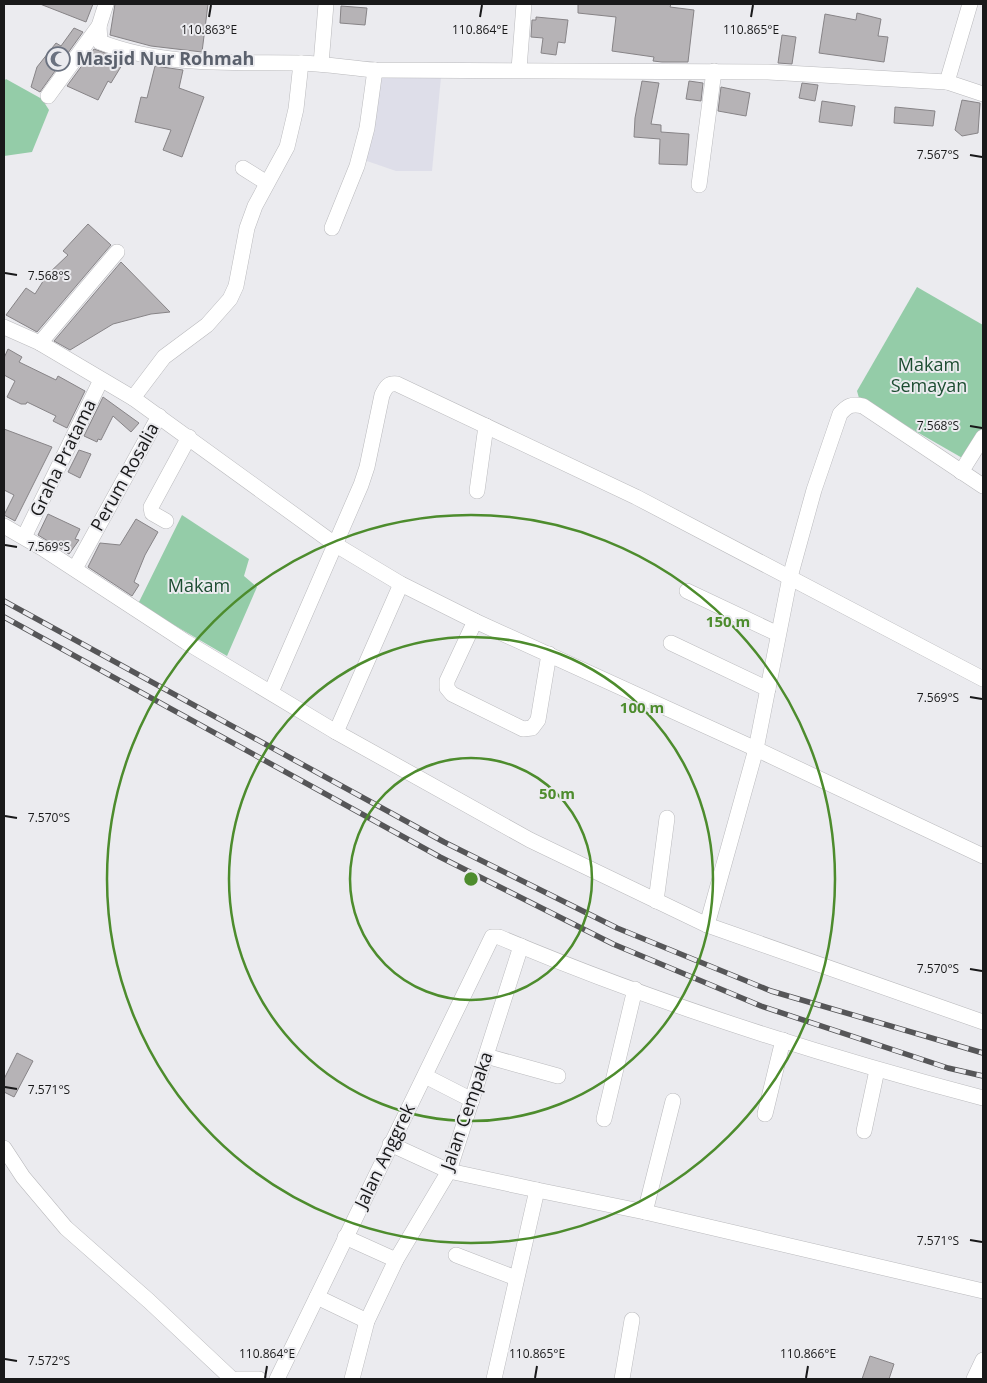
<svg xmlns="http://www.w3.org/2000/svg" width="987" height="1383" viewBox="0 0 987 1383" font-family="'Open Sans',sans-serif">
<rect width="100%" height="100%" fill="#ebebef"/>
<polygon fill="#dedee9" points="378,74 441,77 432,171 396,171 364,160"/>
<g fill="#94cca8">
<polygon points="6,79 42,99 49,110 32,152 4,156 4,81"/>
<polygon points="917,287 983,325 983,430 964,459 870,405 859,398 857,391"/>
<polygon points="182,515 249,559 244,576 257,587 227,656 138,604"/>
</g>
<g fill="#b6b3b6" stroke="#878487">
<polygon points="40,4 93,4 86,22"/>
<polygon points="115,4 208,4 202,52 151,46 110,35"/>
<polygon points="578,4 671,4 670,7 694,10 688,62 662,62 653,61 654,57 612,51 616,17 578,13"/>
<polygon points="341,6 367,8 365,25 340,23"/>
<polygon points="857,13 881,19 878,36 888,37 884,62 819,53 825,14 856,20"/>
<polygon points="536,17 568,20 565,43 558,42 556,55 541,53 543,38 531,37 532,20 536,20"/>
<polygon points="74,28 83,32 40,92 31,87 37,67 56,43 61,46"/>
<polygon points="782,35 796,37 792,64 778,63"/>
<polygon points="94,49 125,60 111,83 108,81 98,100 67,86"/>
<polygon points="155,66 183,70 179,88 204,97 182,157 163,150 171,130 135,122 141,97 147,98"/>
<polygon points="642,81 659,83 651,124 661,125 661,132 689,134 687,165 659,164 660,139 634,137 635,118"/>
<polygon points="689,81 703,83 701,101 686,99"/>
<polygon points="802,83 818,85 815,101 799,98"/>
<polygon points="721,87 750,93 746,116 718,111"/>
<polygon points="962,100 980,103 978,133 962,136 955,130"/>
<polygon points="822,101 855,106 852,126 819,122"/>
<polygon points="895,107 935,111 933,126 894,123"/>
<polygon points="88,224 111,245 37,332 6,315 26,288 35,294 47,275 68,255 63,251"/>
<polygon points="121,262 170,312 151,314 113,324 70,350 54,341"/>
<polygon points="8,349 22,357 19,362 56,380 58,376 85,391 67,428 53,421 56,416 27,402 26,404 21,404 7,397 15,381 4,375 4,358"/>
<polygon points="103,397 139,423 131,432 113,416 101,440 98,439 97,442 84,436"/>
<polygon points="4,429 52,447 15,521 4,515 14,495 4,490"/>
<polygon points="79,450 91,454 80,478 68,472"/>
<polygon points="48,514 80,529 75,539 79,540 69,554 38,535"/>
<polygon points="136,519 158,532 145,555 134,582 139,585 132,596 88,567 100,543 120,545"/>
<polygon points="17,1053 33,1061 14,1097 4,1092 4,1079"/>
<polygon points="870,1356 894,1364 889,1379 862,1379"/>
</g>
<g fill="none" stroke-linecap="round" stroke-linejoin="round">
<g stroke="#bababd" stroke-width="16">
<g id="street">
<path d="M99 26 100 42C164 67 235 62 302 63 326 64 350 68 375 70L768 72 947 82 983 94"/>
<polyline points="321,64 326,4"/>
<polyline points="519,69 524,4"/>
<polyline points="947,82 970,4"/>
<polyline points="48,96 99,26 106,4"/>
<polyline points="243,168 267,183"/>
<polyline points="699,185 714,71"/>
<polyline points="332,228 357,166 367,128 375,70"/>
<polyline points="4,327 40,343 133,398 336,545 401,584 475,621 756,749 707,925 983,1022"/>
<polyline points="40,343 117,252"/>
<polyline points="133,398 164,357 207,325 230,299 236,286 247,228 255,206 287,147 296,109 301,63"/>
<polyline points="961,472 983,437"/>
<path d="M983 486 863 406C852 403 847 406 840 414L814 490 790 577 756 749 983 856"/>
<polyline points="477,491 486,426"/>
<polyline points="166,521 152,513 151,507 189,437"/>
<polyline points="4,526 42,548 186,642 336,732 530,840 707,925"/>
<polyline points="24,537 101,380"/>
<polyline points="77,565 159,416"/>
<polyline points="687,591 778,634"/>
<polyline points="475,621 447,681 447,688 452,694 523,729 532,728 538,720 549,654"/>
<polyline points="671,643 768,689"/>
<path d="M271 692 361 485 367 467 382 395C386 387 388 383 397 384L636 497 983 679"/>
<polyline points="336,732 401,584"/>
<polyline points="656,901 667,818"/>
<polyline points="486,1056 558,1076"/>
<polyline points="425,1076 472,1100"/>
<polyline points="765,1114 783,1040"/>
<polyline points="604,1119 635,989"/>
<polyline points="864,1131 877,1070"/>
<polyline points="390,1144 449,1171 537,1190"/>
<polyline points="4,1148 23,1177 66,1228 149,1301 232,1379"/>
<polyline points="645,1212 673,1101"/>
<polyline points="345,1237 396,1260"/>
<polyline points="456,1255 516,1278"/>
<polyline points="317,1297 367,1321"/>
<polyline points="237,1379 259,1379"/>
<path d="M277 1379 492 937H499C655 1003 819 1055 983 1098"/>
<polyline points="352,1379 367,1321 396,1260 449,1171 521,946"/>
<polyline points="494,1379 537,1190 645,1212 983,1291"/>
<polyline points="622,1379 632,1320"/>
<polyline points="974,1379 983,1360"/>
</g>
</g>
<use href="#street" stroke="#fff" stroke-width="15"/>
<g stroke="#565658" stroke-width="5.5">
<g id="rail">
<polyline points="4,601 444,842 617,928 771,991 983,1053"/>
<polyline points="4,617 440,857 613,944 761,1006 948,1068 983,1076"/>
</g>
</g>
<use href="#rail" stroke="#ebebef" stroke-width="4" stroke-dasharray="11" stroke-linecap="butt"/>
</g>
<path fill="none" stroke="#19191a" stroke-width="2" d="M209 17 211 5M480 17 482 5M751 17 753 5M970 155 982 157M5 273 17 275M970 426 982 428M5 545 17 547M970 697 982 699M5 816 17 818M970 969 982 971M5 1087 17 1089M970 1240 982 1242M5 1359 17 1361M265 1378 267 1366M535 1378 537 1366M806 1378 808 1366"/>
<g fill="none" stroke="#4d8c2d" stroke-width="2.5">
<circle cx="471" cy="879" r="121"/>
<circle cx="471" cy="879" r="242"/>
<circle cx="471" cy="879" r="364"/>
</g>
<defs>
<g id="mosque-ring" transform="scale(1.25)"><circle r="9.5" fill="#ebebef" stroke="#6b7280" stroke-width="1.5"/><path d="M3.5-4.9A6 6 0 1 0 3.5 4.9A5 5 0 1 1 3.5-4.9Z" fill="#6b7280"/></g>
</defs>
<g fill-rule="evenodd">
<use href="#mosque-ring" x="58" y="59"/>
</g>
<g text-anchor="middle" stroke-width="4" stroke-linejoin="round" paint-order="stroke">
<g font-size="18" font-weight="bold" fill="#5b616d" stroke="#ebebef" text-anchor="start">
<text x="76" y="65">Masjid Nur Rohmah</text>
</g>
<g font-size="18" fill="#1c4c31" stroke="#ebebef">
<text x="929" y="371">Makam<tspan x="929" dy="21">Semayan</tspan></text>
<text x="199" y="592">Makam</text>
</g>
<g font-size="18" fill="#19191a" stroke="#ebebef">
<text transform="translate(63 458) rotate(-64)" y="6">Graha Pratama</text>
<text transform="translate(125 477) rotate(-61)" y="6">Perum Rosalia</text>
<text transform="translate(467 1111) rotate(-71)" y="6">Jalan Cempaka</text>
<text transform="translate(385 1156) rotate(-64)" y="6">Jalan Anggrek</text>
</g>
</g>
<g font-size="12" text-anchor="middle" fill="#19191a" stroke="#ebebef" stroke-width="4" stroke-linejoin="round" paint-order="stroke">
<text x="480" y="34">110.864°E</text>
<text x="751" y="34">110.865°E</text>
<text x="209" y="34">110.863°E</text>
<text x="938" y="159">7.567°S</text>
<text x="49" y="280">7.568°S</text>
<text x="938" y="430">7.568°S</text>
<text x="49" y="551">7.569°S</text>
<text x="938" y="702">7.569°S</text>
<text x="49" y="822">7.570°S</text>
<text x="938" y="973">7.570°S</text>
<text x="49" y="1094">7.571°S</text>
<text x="938" y="1245">7.571°S</text>
<text x="267" y="1358">110.864°E</text>
<text x="537" y="1358">110.865°E</text>
<text x="808" y="1358">110.866°E</text>
<text x="49" y="1365">7.572°S</text>
</g>
<circle cx="471" cy="879" r="8" fill="#4d8c2d" stroke="#ebebef" stroke-width="2.5"/>
<g font-size="15" text-anchor="middle" font-weight="bold" fill="#4d8c2d" stroke="#ebebef" stroke-width="4" stroke-linejoin="round" paint-order="stroke">
<text x="728" y="627">150 m</text>
<text x="642" y="713">100 m</text>
<text x="557" y="799">50 m</text>
</g>
<rect width="987" height="1383" fill="none" stroke="#19191a" stroke-width="10"/>
</svg>
